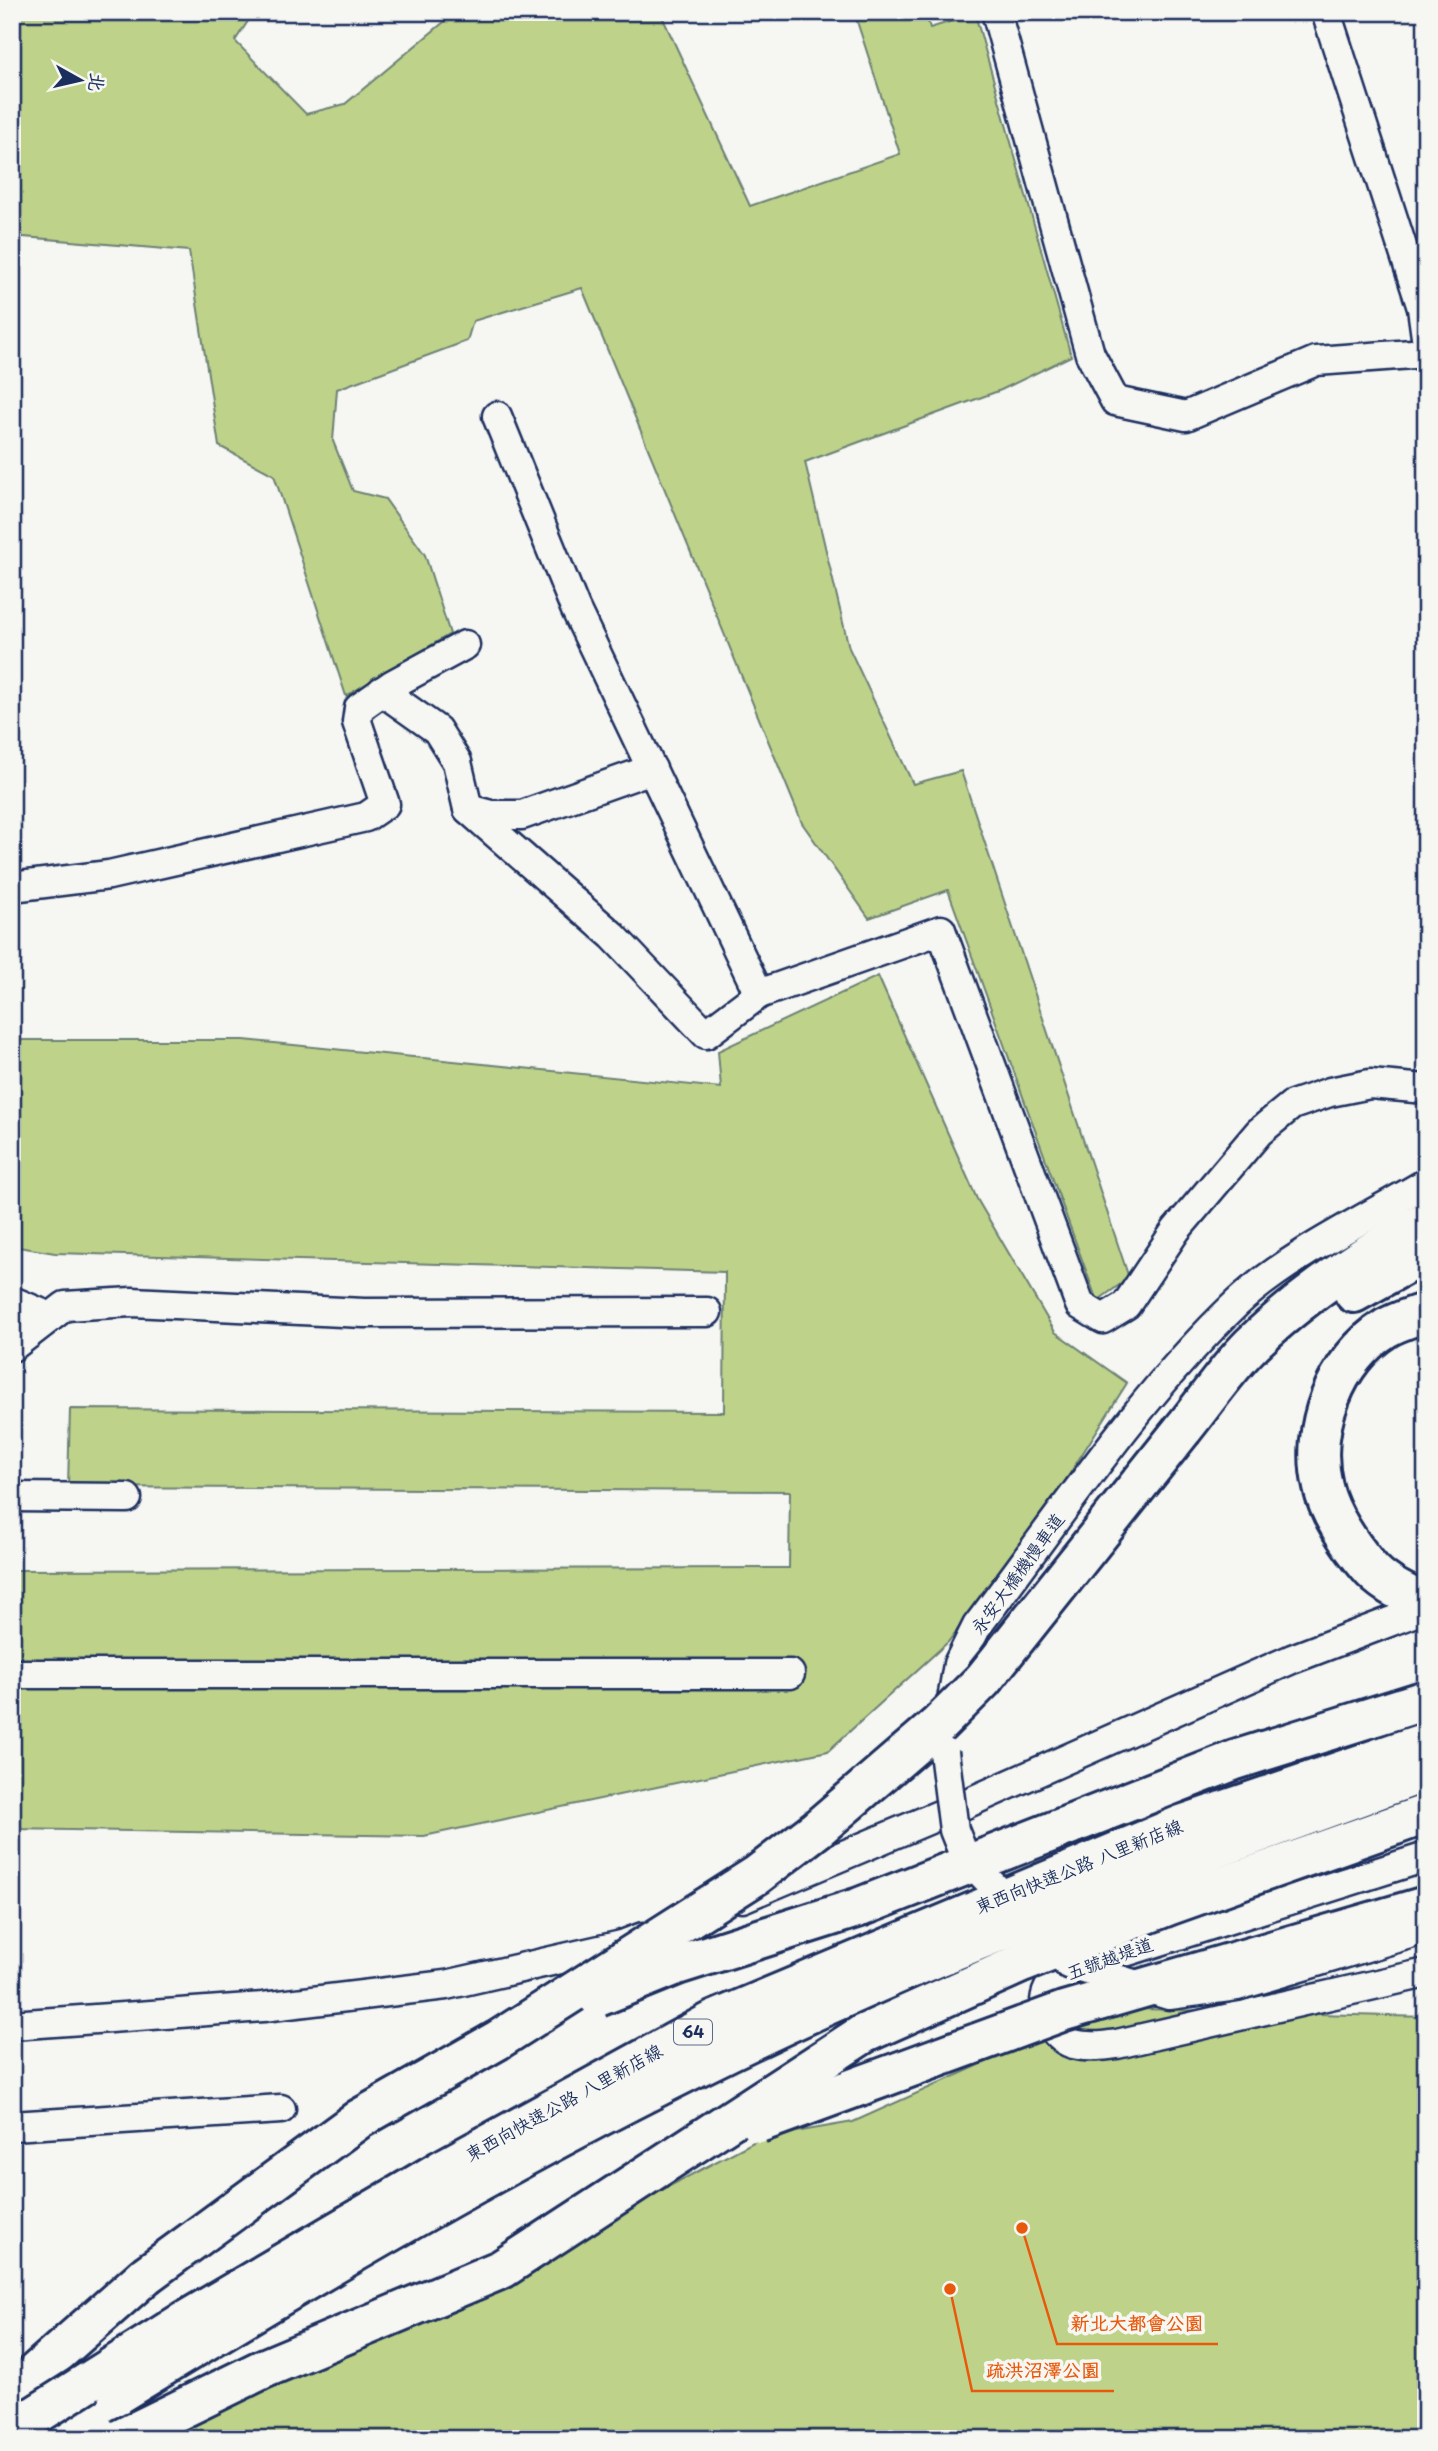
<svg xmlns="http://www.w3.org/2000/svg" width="1438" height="2451" viewBox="0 0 1438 2451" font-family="'Playpen Sans','LXGW WenKai TC',sans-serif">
<rect width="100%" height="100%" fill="#f6f6f2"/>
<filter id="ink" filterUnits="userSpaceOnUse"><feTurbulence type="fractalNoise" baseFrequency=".0143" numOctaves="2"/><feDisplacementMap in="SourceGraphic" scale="14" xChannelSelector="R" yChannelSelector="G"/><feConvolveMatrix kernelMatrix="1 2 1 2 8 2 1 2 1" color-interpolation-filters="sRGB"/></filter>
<g filter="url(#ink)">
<g fill="#bed389" stroke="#6c8174" stroke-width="2">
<polygon points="12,12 254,12 235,41 306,114 345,104 456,12 660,12 750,206 900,154 854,12 925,12 930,28 975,14 1071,356 1001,390 805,462 849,648 913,784 961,771 1129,1278 1097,1301 948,890 869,918 802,823 582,288 473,321 467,341 337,389 333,441 353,491 385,499 425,555 450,634 346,696 274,475 219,446 189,251 12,236"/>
<polygon points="878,976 977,1199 1055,1332 1127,1383 1038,1524 948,1642 828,1751 424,1836 12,1829 12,1570 789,1568 790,1491 68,1487 70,1409 724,1412 725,1272 55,1253 12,1246 12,1040 244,1040 721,1088 718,1051"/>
<polygon points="1106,2008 1426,2017 1426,2439 150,2439 421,2317 761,2138 853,2122"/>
</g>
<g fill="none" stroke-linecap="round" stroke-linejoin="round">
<g stroke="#1b2f5e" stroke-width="33">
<g id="minor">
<polyline points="996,12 1090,354 1115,401 1186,416 1316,361 1426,353"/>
<polyline points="1326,12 1422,308 1426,337"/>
<polyline points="497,416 575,608 759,994 941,930 1080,1305 1103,1319 1126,1305 1176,1230 1259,1132 1292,1105 1330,1092 1370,1084 1426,1089"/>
<polyline points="382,691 437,730 457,762 468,809 613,936 706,1034 759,994"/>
<polyline points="468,809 491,815 522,815 652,769"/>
<polyline points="12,887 109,875 366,817 385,804 357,722 359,708 393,684 465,645"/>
<polyline points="12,1301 50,1317"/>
<polyline points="12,1347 65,1306 132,1302 364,1313 707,1312"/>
<polyline points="12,1497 127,1498"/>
<polyline points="12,1674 790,1674"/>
<path d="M949 1718 958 1664 977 1626C1060 1517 1137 1398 1237 1303 1286 1257 1367 1218 1426 1183"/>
<path d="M1426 1857 1084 1965C1073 1970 1059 1975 1051 1985 1036 2005 1050 2037 1073 2044 1088 2048 1103 2046 1117 2044L1426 1973"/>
<polyline points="742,1898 963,1805 1292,1659 1426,1608"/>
<polyline points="12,2025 263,2007 446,1985 622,1945 643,1937"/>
<polyline points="12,2126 281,2109"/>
</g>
</g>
<g stroke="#1b2f5e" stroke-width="44">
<g id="highway">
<polyline points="1354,1293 1426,1253"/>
<path d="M1426 1312C1413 1317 1398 1321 1386 1328 1335 1360 1309 1429 1323 1487 1329 1514 1351 1546 1368 1566 1382 1584 1406 1594 1426 1604"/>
<path d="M1183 1429C1205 1402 1226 1370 1251 1345 1296 1301 1369 1249 1426 1221"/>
<polyline points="12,2393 146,2275"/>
</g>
</g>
<use href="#minor" stroke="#f6f6f2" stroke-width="28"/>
<use href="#highway" stroke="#f6f6f2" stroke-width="38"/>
<g stroke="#1b2f5e" stroke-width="33" stroke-linecap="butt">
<polyline id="minor-bridge" points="944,1752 954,1830 964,1855 1068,1964 1169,1995 1237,1986 1426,1929"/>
</g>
<g stroke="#1b2f5e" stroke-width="44" stroke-linecap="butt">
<g id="highway-bridge">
<polyline points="598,1997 677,1965 860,1907 1235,1760 1426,1700"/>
<polyline points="759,2123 1064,2011 1426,1906"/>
<polyline points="146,2275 359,2119 498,2040 757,1875 817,1829 938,1725 983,1680 1183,1429"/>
<path d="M118 2394C358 2247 603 2104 861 1990 1046 1909 1237 1841 1426 1772"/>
<polyline points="12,2430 183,2322 441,2170 715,2020 1181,1825 1426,1742"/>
<polyline points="120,2439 263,2369 502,2269 863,2034 1022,1963 1170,1905 1426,1814"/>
</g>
</g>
<use href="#minor-bridge" stroke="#f6f6f2" stroke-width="28"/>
<use href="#highway-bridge" stroke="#f6f6f2" stroke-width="38"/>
</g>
</g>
<g text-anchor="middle" stroke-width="7" stroke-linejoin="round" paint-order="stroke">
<rect fill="#f6f6f2" stroke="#5d6b8a" stroke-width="2" x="674" y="2019.5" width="38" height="25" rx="5"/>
<g font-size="16" font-weight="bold" fill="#1b2f5e">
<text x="693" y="2038">64</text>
</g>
<g font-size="18" fill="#1b2f5e" stroke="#f6f6f2">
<text transform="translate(1018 1574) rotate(-54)" y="6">永安大橋機慢車道</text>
<text transform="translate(1079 1867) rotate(-22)" y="6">東西向快速公路 八里新店線</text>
<text transform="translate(1110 1959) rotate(-20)" y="6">五號越堤道</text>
<text transform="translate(564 2103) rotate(-29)" y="6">東西向快速公路 八里新店線</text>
</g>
</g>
<path fill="none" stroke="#e8590c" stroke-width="2.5" d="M1022 2228L1057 2344H1218M950 2289L972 2391H1114"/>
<g fill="#e8590c" stroke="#f6f6f2" stroke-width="2.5">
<circle cx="1022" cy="2228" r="7"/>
<circle cx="950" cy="2289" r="7"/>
</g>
<g font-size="19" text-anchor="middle" font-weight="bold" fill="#e8590c" stroke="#f6f6f2" stroke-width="7" stroke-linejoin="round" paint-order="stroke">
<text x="1137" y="2330">新北大都會公園</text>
<text x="1043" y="2377">疏洪沼澤公園</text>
</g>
<rect width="1438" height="2451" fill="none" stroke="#f6f6f2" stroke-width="42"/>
<rect x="21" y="21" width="1396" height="2409" fill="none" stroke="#1b2f5e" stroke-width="2.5" filter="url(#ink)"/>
<g transform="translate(80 80) rotate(98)" stroke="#f6f6f2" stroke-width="5" paint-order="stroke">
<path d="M0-5L12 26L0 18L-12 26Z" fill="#1b2f5e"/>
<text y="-10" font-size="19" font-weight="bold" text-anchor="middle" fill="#1b2f5e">北</text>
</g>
</svg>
